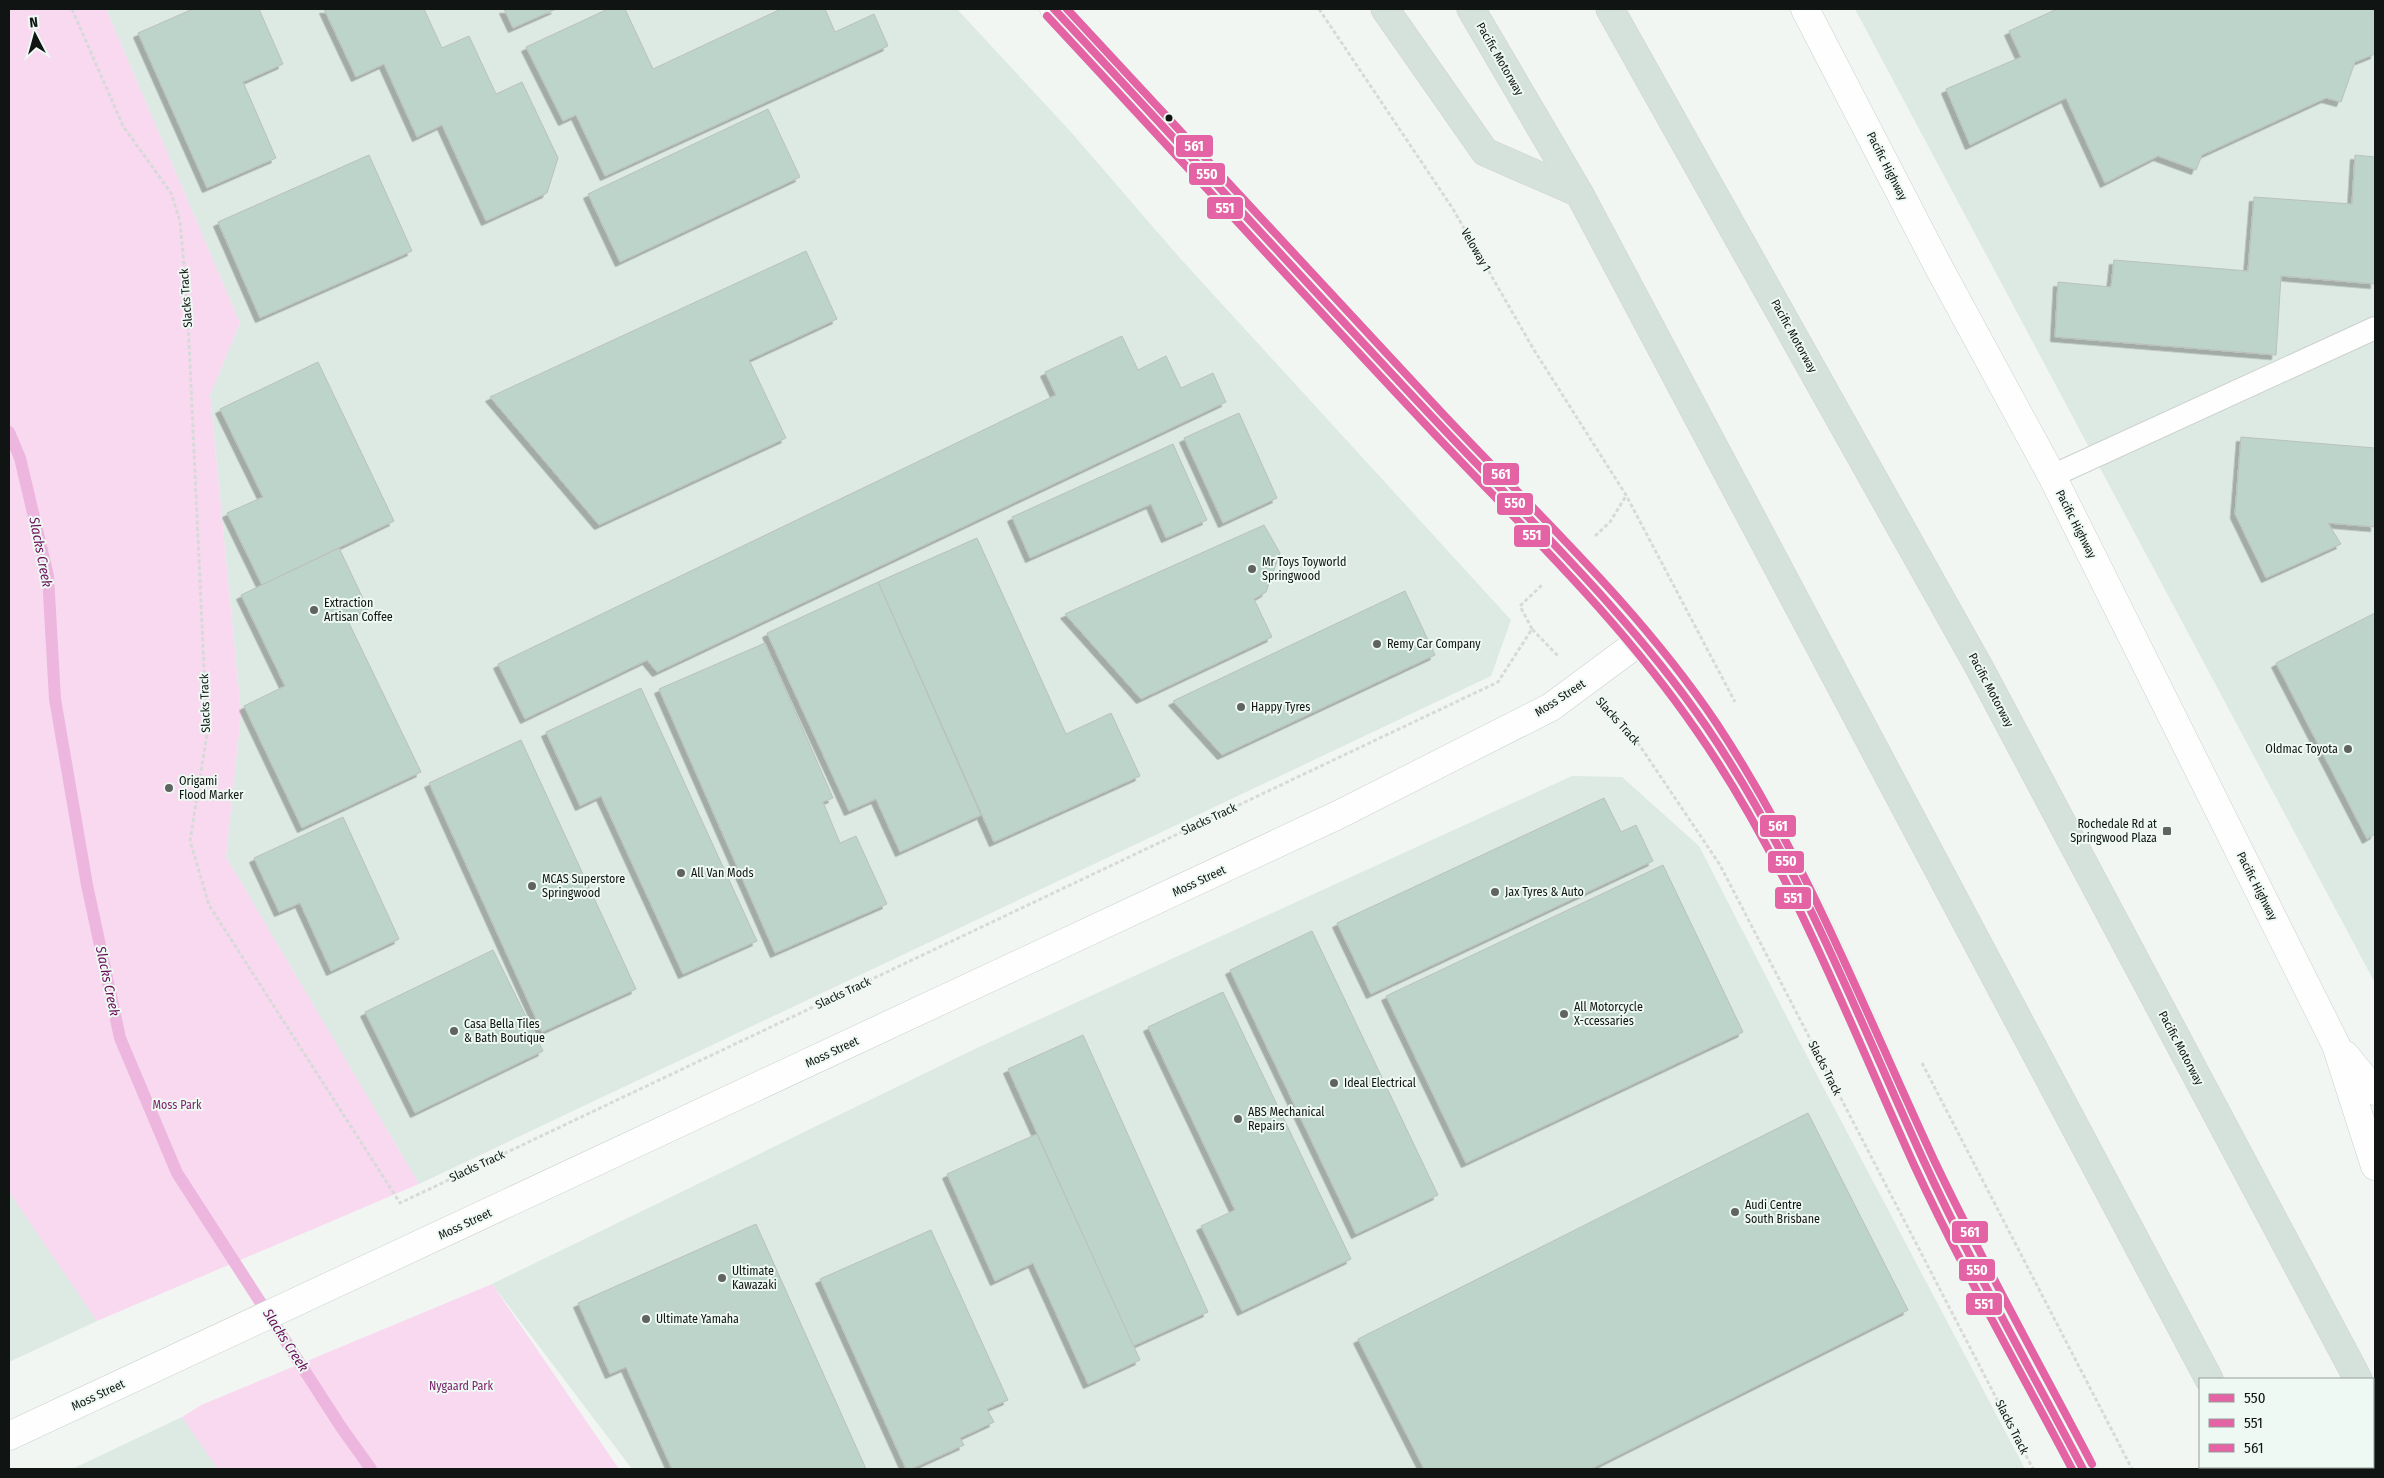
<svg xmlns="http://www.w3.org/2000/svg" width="2384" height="1478" viewBox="0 0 2384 1478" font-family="'Fira Sans Condensed',sans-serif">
<defs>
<filter id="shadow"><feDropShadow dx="-4.5" dy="4.5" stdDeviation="0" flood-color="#0004"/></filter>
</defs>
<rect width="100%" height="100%" fill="#f1f6f3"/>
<g fill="#dde9e3">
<polygon points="106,9 957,9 1070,131 1179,257 1511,620 1491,676 419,1184 226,857 241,713 210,395 240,323"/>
<polygon points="1855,9 2375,9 2375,983"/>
<polygon points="1572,776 1622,777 1699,846 1810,1062 2025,1469 632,1469 492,1284 979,1047"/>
<polygon points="9,1192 97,1321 9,1362"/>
<polygon points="182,1417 218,1469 72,1469"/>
</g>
<g fill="#f9d9f0">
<polygon points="9,9 106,9 240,323 210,395 241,713 226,857 419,1184 97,1321 9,1192"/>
<polygon points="492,1284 619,1469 218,1469 182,1417 201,1405"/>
</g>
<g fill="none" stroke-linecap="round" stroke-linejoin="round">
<polyline stroke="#ecb6de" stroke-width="12" points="9,432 20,458 48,576 55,699 87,885 120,1038 177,1173 341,1427 371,1469"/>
</g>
<g fill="#bdd4ca" stroke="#bbc0bd" filter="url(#shadow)">
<polygon points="193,9 259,9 283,64 243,82 276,158 207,188 138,33"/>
<polygon points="324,9 424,9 442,48 469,36 496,94 522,82 558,158 547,193 486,221 442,125 417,137 384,64 356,77"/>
<polygon points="504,9 556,9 513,28"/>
<polygon points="608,9 625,9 653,69 781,9 825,9 835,32 874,14 888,46 605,176 576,115 563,121 526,47"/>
<polygon points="2057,9 2375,9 2375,54 2355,62 2341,102 2326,98 2202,155 2196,170 2158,156 2105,183 2066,98 1970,145 1946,89 2021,57 2009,31"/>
<polygon points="768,109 800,177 620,262 588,194"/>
<polygon points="369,155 412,251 260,318 218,222"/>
<polygon points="2355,155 2375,157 2375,284 2281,276 2276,355 2055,337 2058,282 2111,287 2114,260 2248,271 2254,197 2352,204"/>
<polygon points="806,251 837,319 749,360 786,438 599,525 490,397"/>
<polygon points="1122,336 1138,370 1166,356 1181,388 1213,373 1226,402 657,672 647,660 525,719 498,664 1056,395 1045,372"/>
<polygon points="318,362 394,521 262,585 227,513 263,497 220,409"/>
<polygon points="1239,413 1277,498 1223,523 1184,438"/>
<polygon points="2241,437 2375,448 2375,527 2328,523 2341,544 2266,578 2235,514"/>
<polygon points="1173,444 1207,520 1166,538 1151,504 1030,558 1012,517"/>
<polygon points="1264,525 1280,553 1266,592 1254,599 1272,637 1141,699 1065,614"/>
<polygon points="977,538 1066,734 1111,713 1140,776 994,842 878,582"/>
<polygon points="339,548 368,609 347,619 421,772 302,828 244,706 285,686 241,595"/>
<polygon points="878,582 981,815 900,852 876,799 849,811 767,633"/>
<polygon points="1405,591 1435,655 1222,755 1173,701"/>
<polygon points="2375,613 2375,834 2367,839 2276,663"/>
<polygon points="765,643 833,798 823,802 840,843 856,836 887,904 775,953 659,689"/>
<polygon points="641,688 757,941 683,974 601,796 580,806 546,732"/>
<polygon points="521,740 636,989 542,1032 429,783"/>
<polygon points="1604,798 1621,832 1636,825 1653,861 1371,994 1337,923"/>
<polygon points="343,817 399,939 331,971 300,903 279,912 254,858"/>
<polygon points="1663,865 1743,1032 1466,1163 1386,996"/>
<polygon points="1312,931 1438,1195 1356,1234 1230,970"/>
<polygon points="493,950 543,1051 415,1113 365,1012"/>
<polygon points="1223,992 1351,1259 1242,1311 1201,1226 1235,1210 1148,1027"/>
<polygon points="1083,1035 1208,1312 1133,1346 1008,1069"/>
<polygon points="1808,1113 1908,1310 1591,1469 1424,1469 1358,1339"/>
<polygon points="1037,1134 1140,1360 1088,1384 1033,1263 995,1281 947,1174"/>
<polygon points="756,1224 866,1469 672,1469 626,1367 610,1374 578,1303"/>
<polygon points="931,1230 1008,1400 987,1409 994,1422 960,1438 964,1445 911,1469 906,1469 820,1279"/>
</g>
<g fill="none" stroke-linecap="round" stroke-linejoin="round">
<g stroke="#ccd1ce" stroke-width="24">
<polyline id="service" points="2052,476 2375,328"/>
</g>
<g stroke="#ccd1ce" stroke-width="29">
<g id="tertiary">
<path d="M1054 9C1182 146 1308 284 1436 421 1528 519 1630 616 1706 726 1810 877 1872 1057 1952 1221 1993 1305 2040 1386 2083 1469"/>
<polyline points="1805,9 1937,264 2052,476 2336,1045 2375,1166"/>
<polyline points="2345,1055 2375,1091"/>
<polyline points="9,1436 1338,815 1551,707 1640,641"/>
</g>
</g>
<g stroke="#cfd1d0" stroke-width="29">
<g id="motorway">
<polyline points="1385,9 1485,152 1579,193"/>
<polyline points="1471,9 1579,193 2209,1379"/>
<polyline points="1610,9 1979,667 2358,1379"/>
<polyline points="2373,1408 2375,1412"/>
<polyline points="2256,1467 2257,1469"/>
</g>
</g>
<g stroke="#d8dad9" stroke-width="3" stroke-dasharray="4 2.5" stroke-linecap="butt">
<polyline points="72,9 123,126 171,193 180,221 187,299 207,734 190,841 209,905 400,1203 1498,682 1532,629 1559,657"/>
<polyline points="1319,9 1453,209 1534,350 1626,495 1735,702"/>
<polyline points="1595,536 1610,522 1626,496"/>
<polyline points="1532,629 1520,606 1543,584"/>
<polyline points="1608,708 1634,737 1720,865 2033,1469"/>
<polyline points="1922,1063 2132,1469"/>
</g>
<use href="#service" stroke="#fdfefd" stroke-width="22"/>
<use href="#tertiary" stroke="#fdfefd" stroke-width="28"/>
<use href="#motorway" stroke="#d5e2dc" stroke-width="28"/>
<g stroke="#eef9f3" stroke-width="11">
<path id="bus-1" d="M1054 9C1182 146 1308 285 1436 421 1529 520 1629 614 1706 726 1797 859 1855 1010 1921 1155 1970 1262 2028 1365 2083 1469"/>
</g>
<g stroke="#eef9f3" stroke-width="11">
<path id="bus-2" d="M1047 16C1174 152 1299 290 1427 426 1520 525 1619 618 1696 730 1789 863 1847 1018 1914 1165 1962 1269 2019 1368 2072 1469"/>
</g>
<g stroke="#eef9f3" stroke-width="11">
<path id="bus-3" d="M1067 9C1193 143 1316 279 1442 413 1536 513 1640 609 1717 724 1807 860 1865 1012 1934 1160 1983 1263 2039 1363 2092 1464"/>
</g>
<use href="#bus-1" stroke="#e463a4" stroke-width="8"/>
<use href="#bus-2" stroke="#e463a4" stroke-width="8"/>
<use href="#bus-3" stroke="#e463a4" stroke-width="8"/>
</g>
<circle fill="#101412" stroke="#eef9f3" stroke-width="2" cx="1169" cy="118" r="4.5"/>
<g fill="#5f6361" stroke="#eef9f3" stroke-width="2">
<circle cx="1252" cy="569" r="5"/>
<circle cx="314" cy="610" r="5"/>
<circle cx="1377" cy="644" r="5"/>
<circle cx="1241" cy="707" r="5"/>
<circle cx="2348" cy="749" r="5"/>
<circle cx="169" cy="788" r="5"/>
<rect x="2162" y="826" width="10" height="10" rx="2.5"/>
<circle cx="681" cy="873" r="5"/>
<circle cx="532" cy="886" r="5"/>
<circle cx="1495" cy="892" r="5"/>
<circle cx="1564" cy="1014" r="5"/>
<circle cx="454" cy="1031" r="5"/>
<circle cx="1334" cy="1083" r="5"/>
<circle cx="1238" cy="1119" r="5"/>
<circle cx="1735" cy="1212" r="5"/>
<circle cx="722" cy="1278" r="5"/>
<circle cx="646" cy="1319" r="5"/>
</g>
<g text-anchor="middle" stroke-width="4" stroke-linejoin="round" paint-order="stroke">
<g font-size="12" fill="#101412" stroke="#eef9f3">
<text transform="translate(1500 59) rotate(60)" y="4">Pacific Motorway</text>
<text transform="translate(1887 166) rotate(63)" y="4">Pacific Highway</text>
<text transform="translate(1476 250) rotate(60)" y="4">Veloway 1</text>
<text transform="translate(186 298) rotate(-94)" y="4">Slacks Track</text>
<text transform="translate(1794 336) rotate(61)" y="4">Pacific Motorway</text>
<text transform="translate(2076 524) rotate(63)" y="4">Pacific Highway</text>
<text transform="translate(1991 690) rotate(62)" y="4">Pacific Motorway</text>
<text transform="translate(1560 698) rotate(-33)" y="4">Moss Street</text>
<text transform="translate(205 703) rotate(-92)" y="4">Slacks Track</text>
<text transform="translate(1618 721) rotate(48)" y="4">Slacks Track</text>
<text transform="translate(1209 819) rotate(-25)" y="4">Slacks Track</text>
<text transform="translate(1199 881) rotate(-25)" y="4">Moss Street</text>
<text transform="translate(2257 886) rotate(63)" y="4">Pacific Highway</text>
<text transform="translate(843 993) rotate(-25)" y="4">Slacks Track</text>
<text transform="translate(2181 1048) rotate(62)" y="4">Pacific Motorway</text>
<text transform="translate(832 1052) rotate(-25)" y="4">Moss Street</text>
<text transform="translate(1825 1068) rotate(63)" y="4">Slacks Track</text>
<text transform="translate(477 1166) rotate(-25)" y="4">Slacks Track</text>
<text transform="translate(465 1224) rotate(-25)" y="4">Moss Street</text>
<text transform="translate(98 1395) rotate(-25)" y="4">Moss Street</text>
<text transform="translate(2012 1427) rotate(63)" y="4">Slacks Track</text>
</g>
<g font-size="12" fill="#101412" stroke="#eef9f3" text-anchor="start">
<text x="1262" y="566">Mr Toys Toyworld<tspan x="1262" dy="14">Springwood</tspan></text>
<text x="324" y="607">Extraction<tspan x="324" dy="14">Artisan Coffee</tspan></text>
<text x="1387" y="648">Remy Car Company</text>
<text x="1251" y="711">Happy Tyres</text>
<text x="2338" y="753" text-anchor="end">Oldmac Toyota</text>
<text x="179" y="785">Origami<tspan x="179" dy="14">Flood Marker</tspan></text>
<text x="2157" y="828" text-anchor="end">Rochedale Rd at<tspan x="2157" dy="14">Springwood Plaza</tspan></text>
<text x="691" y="877">All Van Mods</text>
<text x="542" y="883">MCAS Superstore<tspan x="542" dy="14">Springwood</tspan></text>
<text x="1505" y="896">Jax Tyres &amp; Auto</text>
<text x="1574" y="1011">All Motorcycle<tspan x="1574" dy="14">X-ccessaries</tspan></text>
<text x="464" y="1028">Casa Bella Tiles<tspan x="464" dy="14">&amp; Bath Boutique</tspan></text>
<text x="1344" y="1087">Ideal Electrical</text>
<text x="1248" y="1116">ABS Mechanical<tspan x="1248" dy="14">Repairs</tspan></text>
<text x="1745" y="1209">Audi Centre<tspan x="1745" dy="14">South Brisbane</tspan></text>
<text x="732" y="1275">Ultimate<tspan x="732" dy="14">Kawazaki</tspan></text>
<text x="656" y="1323">Ultimate Yamaha</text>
</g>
<g font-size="12" fill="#7e236c" stroke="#eef9f3">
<text x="177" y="1109">Moss Park</text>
<text x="461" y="1390">Nygaard Park</text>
</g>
<g font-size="14" font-style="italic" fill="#6c0d5b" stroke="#eef9f3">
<text transform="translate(41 552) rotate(79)" y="5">Slacks Creek</text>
<text transform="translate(108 981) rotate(78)" y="5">Slacks Creek</text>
<text transform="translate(286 1340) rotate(57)" y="5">Slacks Creek</text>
</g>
</g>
<g stroke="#eef9f3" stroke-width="2">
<rect x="1175" y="134" width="39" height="24" rx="5" fill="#e463a4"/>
<rect x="1188" y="162" width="38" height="24" rx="5" fill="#e463a4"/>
<rect x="1206" y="196" width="38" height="24" rx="5" fill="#e463a4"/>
<rect x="1482" y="462" width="38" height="24" rx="5" fill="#e463a4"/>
<rect x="1496" y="492" width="38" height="24" rx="5" fill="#e463a4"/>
<rect x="1513" y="524" width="38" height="24" rx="5" fill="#e463a4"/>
<rect x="1759" y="814" width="38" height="24" rx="5" fill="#e463a4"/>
<rect x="1767" y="850" width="38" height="24" rx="5" fill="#e463a4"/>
<rect x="1774" y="886" width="38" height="24" rx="5" fill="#e463a4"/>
<rect x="1951" y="1220" width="38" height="24" rx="5" fill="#e463a4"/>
<rect x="1958" y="1258" width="38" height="24" rx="5" fill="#e463a4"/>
<rect x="1965" y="1292" width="38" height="24" rx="5" fill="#e463a4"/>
</g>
<g font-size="14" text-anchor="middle" font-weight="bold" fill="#fff">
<text x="1194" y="151">561</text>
<text x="1207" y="179">550</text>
<text x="1225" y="213">551</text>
<text x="1501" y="479">561</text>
<text x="1515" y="508">550</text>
<text x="1532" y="540">551</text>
<text x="1778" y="831">561</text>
<text x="1786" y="866">550</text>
<text x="1793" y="903">551</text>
<text x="1970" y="1237">561</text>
<text x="1977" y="1275">550</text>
<text x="1984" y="1309">551</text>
</g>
<rect width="2384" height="1478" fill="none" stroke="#101412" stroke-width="20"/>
<rect x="2199" y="1378" width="175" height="90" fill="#eef9f3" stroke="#959d99"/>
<rect x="2209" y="1394" width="25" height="8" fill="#e463a4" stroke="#959d99"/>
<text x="2244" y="1403" font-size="15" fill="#101412">550</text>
<rect x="2209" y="1419" width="25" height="8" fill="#e463a4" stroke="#959d99"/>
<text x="2244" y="1428" font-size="15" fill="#101412">551</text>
<rect x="2209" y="1444" width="25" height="8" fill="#e463a4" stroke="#959d99"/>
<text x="2244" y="1453" font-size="15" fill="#101412">561</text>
<g transform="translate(35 35) rotate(354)" stroke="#eef9f3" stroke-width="4" paint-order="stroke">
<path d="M0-4L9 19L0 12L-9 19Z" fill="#101412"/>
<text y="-8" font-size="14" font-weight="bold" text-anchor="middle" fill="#101412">N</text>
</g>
</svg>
